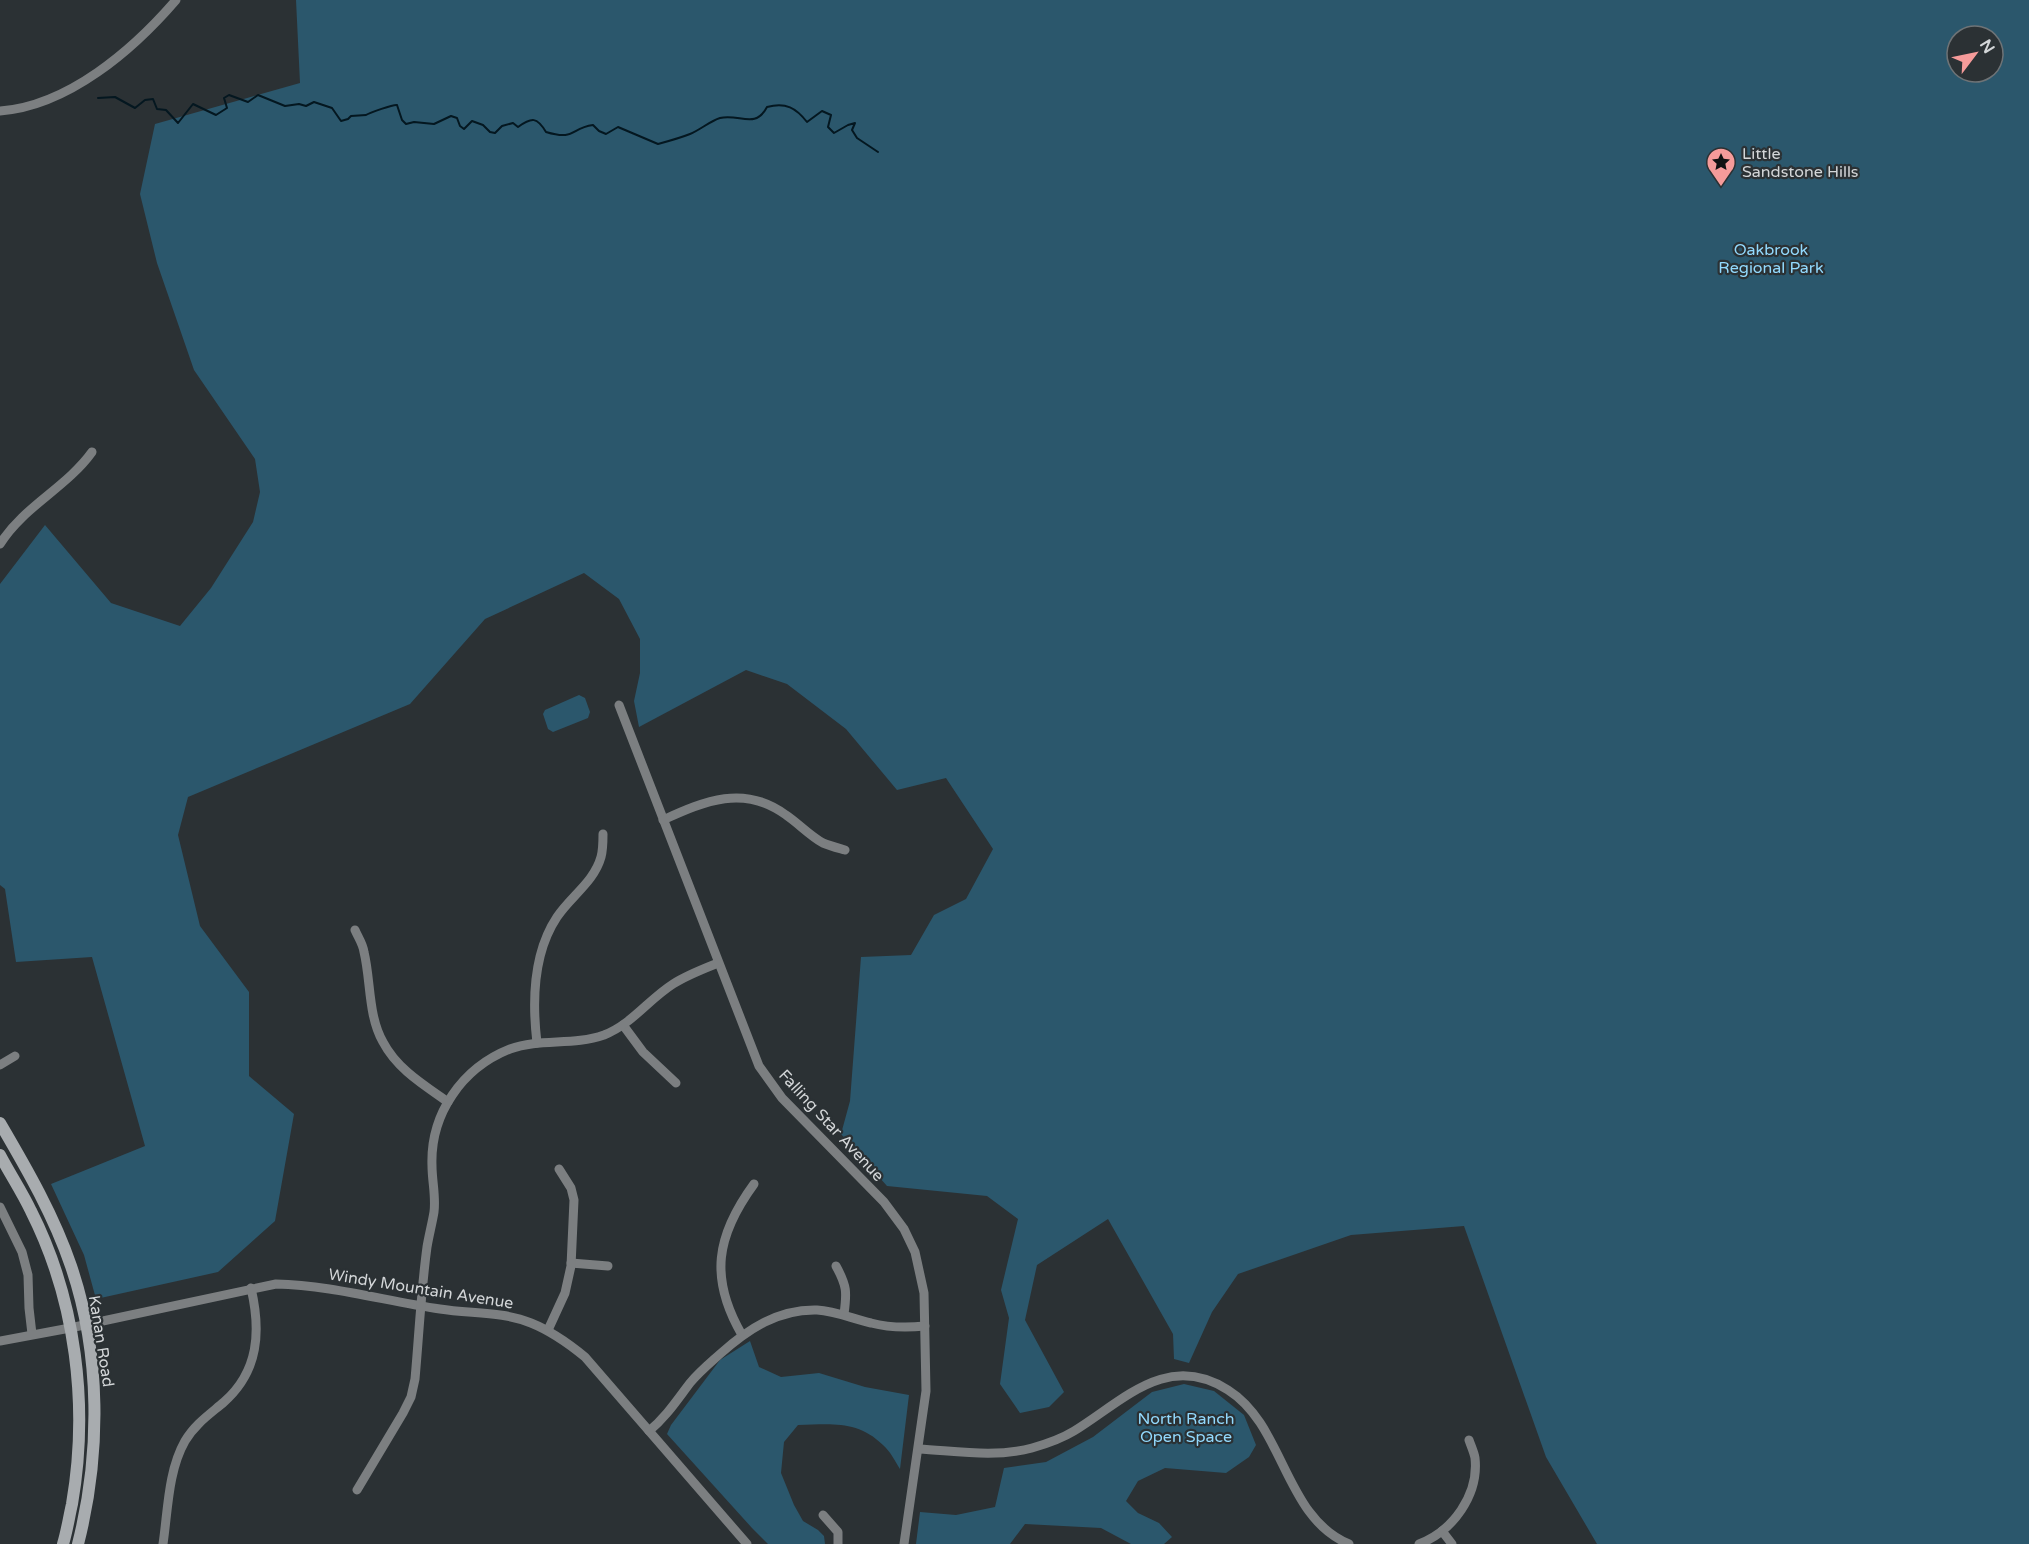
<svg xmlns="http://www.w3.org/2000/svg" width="2029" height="1544" viewBox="0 0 2029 1544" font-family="'Varela Round',sans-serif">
<rect width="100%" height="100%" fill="#2b3134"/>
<g fill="#2b576c" fill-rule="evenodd">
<path d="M296 0H2029V1544H1597L1546 1457 1464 1226 1351 1235 1238 1274 1212 1312 1189 1363 1174 1359 1173 1334 1108 1219 1037 1265 1025 1320 1064 1392 1049 1407 1020 1413 1000 1384 1009 1318 1001 1290 1018 1219 987 1196 887 1186 841 1134 850 1101 861 957 911 955 934 915 966 899 993 849 946 778 897 790 846 729 787 684 746 670 639 727 634 701 640 673V639L619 599 584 573 485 619 410 704 188 797 178 835 200 926 249 992V1076L294 1114 275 1221 218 1272 96 1299 84 1255 51 1184 145 1146 92 957 16 962 5 889 0 885V584L45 525 111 603 180 626 211 588 253 522 260 492 255 459 194 370 157 263 140 194 155 124 300 83ZM1957 36H1993V72H1957Z"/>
<polygon points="579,695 585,698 590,712 588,718 553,732 548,729 543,714 545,710"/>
<path d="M750 1341 759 1367 781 1377 819 1373 865 1387 909 1395 900 1469C895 1461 890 1451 883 1445 858 1420 831 1424 798 1425L784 1442 781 1473 794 1505 803 1521 818 1530 824 1536 825 1544H768L752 1528 667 1434 671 1425 720 1360Z"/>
<polygon points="1184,1384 1214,1391 1244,1415 1256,1445 1249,1457 1226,1473 1165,1468 1138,1481 1126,1501 1138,1513 1159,1523 1172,1537 1164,1544 1131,1544 1101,1528 1025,1524 1010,1544 916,1544 920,1512 956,1515 995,1507 1004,1468 1046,1462 1093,1437 1152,1392"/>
</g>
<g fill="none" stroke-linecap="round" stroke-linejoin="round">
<path stroke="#041720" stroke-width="2" d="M98 98 115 97 135 108 145 100 153 99 157 109 166 110 178 123 193 104 216 115 227 108 224 98 229 95 248 102 258 95 285 106 299 104 306 106 314 102 332 108 341 121 348 119 351 116 366 115C369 113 394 104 397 105L402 120 406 124 414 122 434 124 451 116 457 118 460 126 464 129 472 121 483 125 490 132 495 133 502 126 513 123 518 127C532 117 537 117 546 132 576 141 570 128 593 125L599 131 606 134 618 127 658 144C669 141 680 138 690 134 700 130 710 121 720 118 739 113 755 130 767 107 786 102 796 108 807 122L822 111 831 115 828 127 834 133 848 125 855 123 852 130 857 138 878 152"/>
<g stroke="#7c7f81" stroke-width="9">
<path d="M0 111C68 106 133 50 176 0"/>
<path d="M0 544C24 506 66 488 92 452"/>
<polyline points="619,705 759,1066 782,1098 884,1202 904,1229 915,1252 924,1293 926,1391 904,1544"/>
<path d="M663 820C705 801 744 784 786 815 798 823 810 836 823 843 830 846 838 848 845 850"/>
<path d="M355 930C358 937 363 944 364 952 371 981 368 1016 383 1042 397 1069 424 1085 448 1102"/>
<polyline points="623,1025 643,1052 676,1083"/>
<path d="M537 1043C532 1001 533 953 557 917 571 896 594 882 601 857 603 850 603 841 603 834"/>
<polyline points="0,1065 15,1056"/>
<polyline points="0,1207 22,1252 28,1275 29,1308 32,1334"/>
<polyline points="571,1263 608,1266"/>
<path d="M836 1266C847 1286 847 1292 844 1314"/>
<polyline points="548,1330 565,1293 571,1266 574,1200 571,1188 559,1169"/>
<path d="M742 1335C709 1278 716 1236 754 1184"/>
<path d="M0 1341 70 1328 276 1284C331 1285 385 1301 440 1309 470 1314 502 1311 531 1323 551 1331 568 1343 585 1357L747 1544"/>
<path d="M649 1431C666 1417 677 1400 690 1383 699 1372 710 1363 720 1354 748 1329 778 1309 817 1310 836 1311 853 1319 871 1323 890 1328 906 1328 925 1326"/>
<path d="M919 1449C956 1451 995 1458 1032 1448 1046 1444 1061 1439 1074 1431 1123 1401 1167 1351 1228 1390 1285 1426 1284 1517 1349 1544"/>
<path d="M357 1490 403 1413 411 1397 415 1379C419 1335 421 1291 427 1247 429 1235 432 1224 434 1212 436 1196 432 1181 432 1166 430 1114 462 1068 510 1049 540 1038 573 1046 604 1035 632 1024 648 1000 673 984 687 975 703 969 718 963"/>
<polyline points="823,1515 838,1532 838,1544"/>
<polyline points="1442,1531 1452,1544"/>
<path d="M163 1544C168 1510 168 1471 185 1441 195 1424 210 1414 224 1402 259 1371 261 1331 251 1288"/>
<path d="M1419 1544C1453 1531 1479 1495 1475 1458 1474 1452 1471 1446 1469 1440"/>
</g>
<g stroke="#a8acaf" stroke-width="12">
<path d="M0 1123C27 1169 54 1216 71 1266 101 1354 101 1454 78 1544"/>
<path d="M0 1155C10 1174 22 1192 31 1211 76 1300 89 1406 72 1504 69 1517 67 1531 63 1544"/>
</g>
</g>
<defs>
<g id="sight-pin" transform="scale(1.5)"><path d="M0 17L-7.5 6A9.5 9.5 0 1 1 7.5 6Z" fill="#f59b9a" stroke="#2b3134"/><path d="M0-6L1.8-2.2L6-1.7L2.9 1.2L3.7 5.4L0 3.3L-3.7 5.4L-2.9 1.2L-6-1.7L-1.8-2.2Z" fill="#111"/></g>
</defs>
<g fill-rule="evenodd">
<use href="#sight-pin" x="1721" y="162"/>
</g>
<g text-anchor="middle" stroke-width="4.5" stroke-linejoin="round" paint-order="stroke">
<g font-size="16" fill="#d3d6d8" stroke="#2b3134" text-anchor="start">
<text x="1742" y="159">Little<tspan x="1742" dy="18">Sandstone Hills</tspan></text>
</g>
<g font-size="16" fill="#92d9fd" stroke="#2b3134">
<text x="1771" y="255">Oakbrook<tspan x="1771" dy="18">Regional Park</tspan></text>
<text x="1186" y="1424">North Ranch<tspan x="1186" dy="18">Open Space</tspan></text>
</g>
<g font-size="16" fill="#d3d6d8" stroke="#2b3134">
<text transform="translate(832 1125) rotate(47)" y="6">Falling Star Avenue</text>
<text transform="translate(421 1288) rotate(9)" y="6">Windy Mountain Avenue</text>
<text transform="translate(102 1341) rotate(81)" y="6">Kanan Road</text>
</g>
</g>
<g transform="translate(1975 54) rotate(58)"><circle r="28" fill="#2b3134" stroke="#6e7376" stroke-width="1.5"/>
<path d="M0-4.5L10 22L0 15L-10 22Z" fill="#f59b9a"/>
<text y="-9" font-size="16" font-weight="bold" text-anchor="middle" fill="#d3d6d8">N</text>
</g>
</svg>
